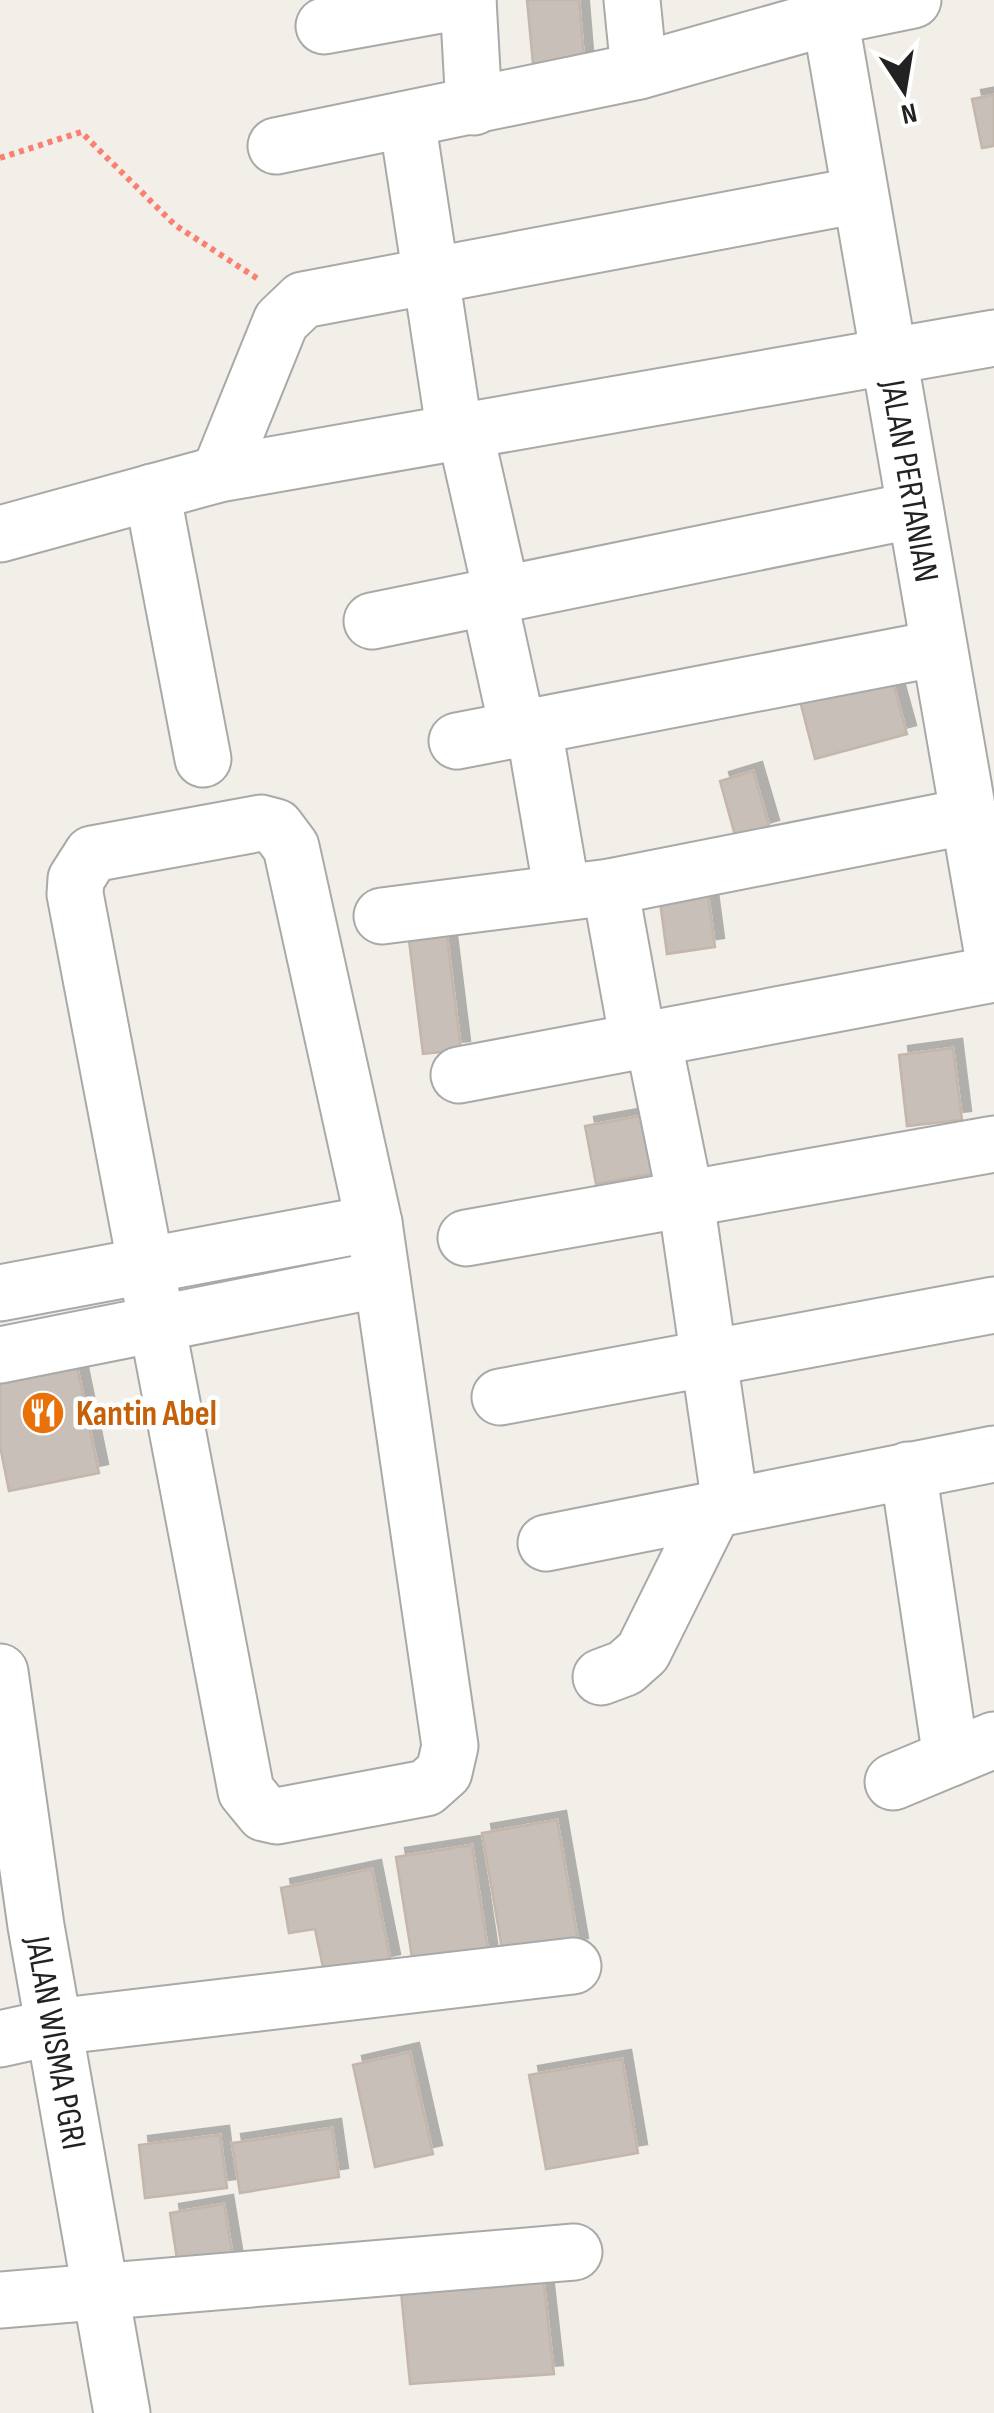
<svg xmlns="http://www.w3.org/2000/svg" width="994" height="2413" viewBox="0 0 994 2413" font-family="'Sofia Sans Condensed',sans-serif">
<defs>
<filter id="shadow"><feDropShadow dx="9" dy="-9" stdDeviation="0" flood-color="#0004"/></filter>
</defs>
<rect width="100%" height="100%" fill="#f2efe9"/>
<g fill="#c7bfb8" stroke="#c4b6ab" stroke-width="2.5" filter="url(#shadow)">
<polygon points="527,0 579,0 584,60 533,64"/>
<polygon points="994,95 994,146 982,148 972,99"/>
<polygon points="891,676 907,734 815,759 800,701"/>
<polygon points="753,771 770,829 736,839 720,781"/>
<polygon points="707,887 715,947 667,954 659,894"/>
<polygon points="444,912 461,1050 423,1054 406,916"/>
<polygon points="953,1048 962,1120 907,1126 899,1055"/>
<polygon points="646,1115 657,1173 596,1184 585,1126"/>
<polygon points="76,1362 99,1473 9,1491 0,1446 0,1379"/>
<polygon points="557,1820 579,1947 504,1960 482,1833"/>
<polygon points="472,1845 489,1958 414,1970 396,1857"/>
<polygon points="372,1869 391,1963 325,1977 315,1929 289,1933 281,1888"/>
<polygon points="410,2052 433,2154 375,2167 353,2065"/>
<polygon points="622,2059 638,2153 546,2169 529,2075"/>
<polygon points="332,2128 339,2177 240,2193 232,2143"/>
<polygon points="220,2135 227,2188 145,2198 139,2145"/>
<polygon points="224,2204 234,2264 179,2272 170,2213"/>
<polygon points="542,2268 554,2374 410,2384 400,2281"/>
</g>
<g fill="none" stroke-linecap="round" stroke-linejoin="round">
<g stroke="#a9a9a9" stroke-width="59">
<g id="minor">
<polyline points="468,0 474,107"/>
<polyline points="632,0 639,71"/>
<path id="s1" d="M827 0 994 962"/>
<polyline points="324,26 468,0"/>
<polyline points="407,120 455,434"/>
<polyline points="276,146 639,71 830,17 913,0"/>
<polyline points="465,432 502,595"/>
<polyline points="219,474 281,321 303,300 859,195"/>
<polyline points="152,492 203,759"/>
<polyline points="0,534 219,474 994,338"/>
<polyline points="489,599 518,731"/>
<polyline points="372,621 915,510"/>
<polyline points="534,729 562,892"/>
<polyline points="457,741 939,648"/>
<polygon points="261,823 276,827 291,847 374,1223 450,1746 444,1772 426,1788 277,1816 264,1813 246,1791 75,894 76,879 92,854"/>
<polyline points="610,887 638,1041"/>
<polyline points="382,916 610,887 969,816"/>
<polyline points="653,1039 686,1201 730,1504"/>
<polyline points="459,1075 994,974"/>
<polyline points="466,1238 994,1144"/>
<polyline points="0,1293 374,1223"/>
<polyline points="0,1355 382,1279"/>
<polyline points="500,1397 994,1305"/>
<polyline points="908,1470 951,1758"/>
<polyline points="546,1543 994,1454"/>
<path id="s2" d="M0 1672 36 1926 122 2413"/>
<polyline points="601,1677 625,1668 643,1652 715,1507"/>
<polyline points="893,1782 994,1740"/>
<polyline points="0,2039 54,2027 573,1966"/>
<polyline points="0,2300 574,2252"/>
</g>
</g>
<polyline stroke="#fa8072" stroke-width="6" stroke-dasharray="5 5" stroke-linecap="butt" points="0,158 81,132 175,225 261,281"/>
<use href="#minor" stroke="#fff" stroke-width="55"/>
</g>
<defs>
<g id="restaurant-disc" transform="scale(2.25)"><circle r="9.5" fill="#e8710a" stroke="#fff"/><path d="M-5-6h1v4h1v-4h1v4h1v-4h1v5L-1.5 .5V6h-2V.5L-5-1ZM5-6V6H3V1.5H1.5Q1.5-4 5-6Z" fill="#fff"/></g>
</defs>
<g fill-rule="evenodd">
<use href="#restaurant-disc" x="43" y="1413"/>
</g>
<g text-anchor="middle" stroke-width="9" stroke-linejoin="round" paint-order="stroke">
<g font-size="35" fill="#222" stroke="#fff">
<text dy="12" stroke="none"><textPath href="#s1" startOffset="488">JALAN PERTANIAN</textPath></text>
<text dy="12" stroke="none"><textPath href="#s2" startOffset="375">JALAN WISMA PGRI</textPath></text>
</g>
<g font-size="35" font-weight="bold" fill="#c56008" stroke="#fff" text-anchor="start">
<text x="76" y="1425">Kantin Abel</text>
</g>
</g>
<g transform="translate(904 90) rotate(168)" stroke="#ffffff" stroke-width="8" paint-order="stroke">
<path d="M0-8L18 38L0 25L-18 38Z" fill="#222222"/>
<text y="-15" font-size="28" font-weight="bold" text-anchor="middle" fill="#222222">N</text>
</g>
</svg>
